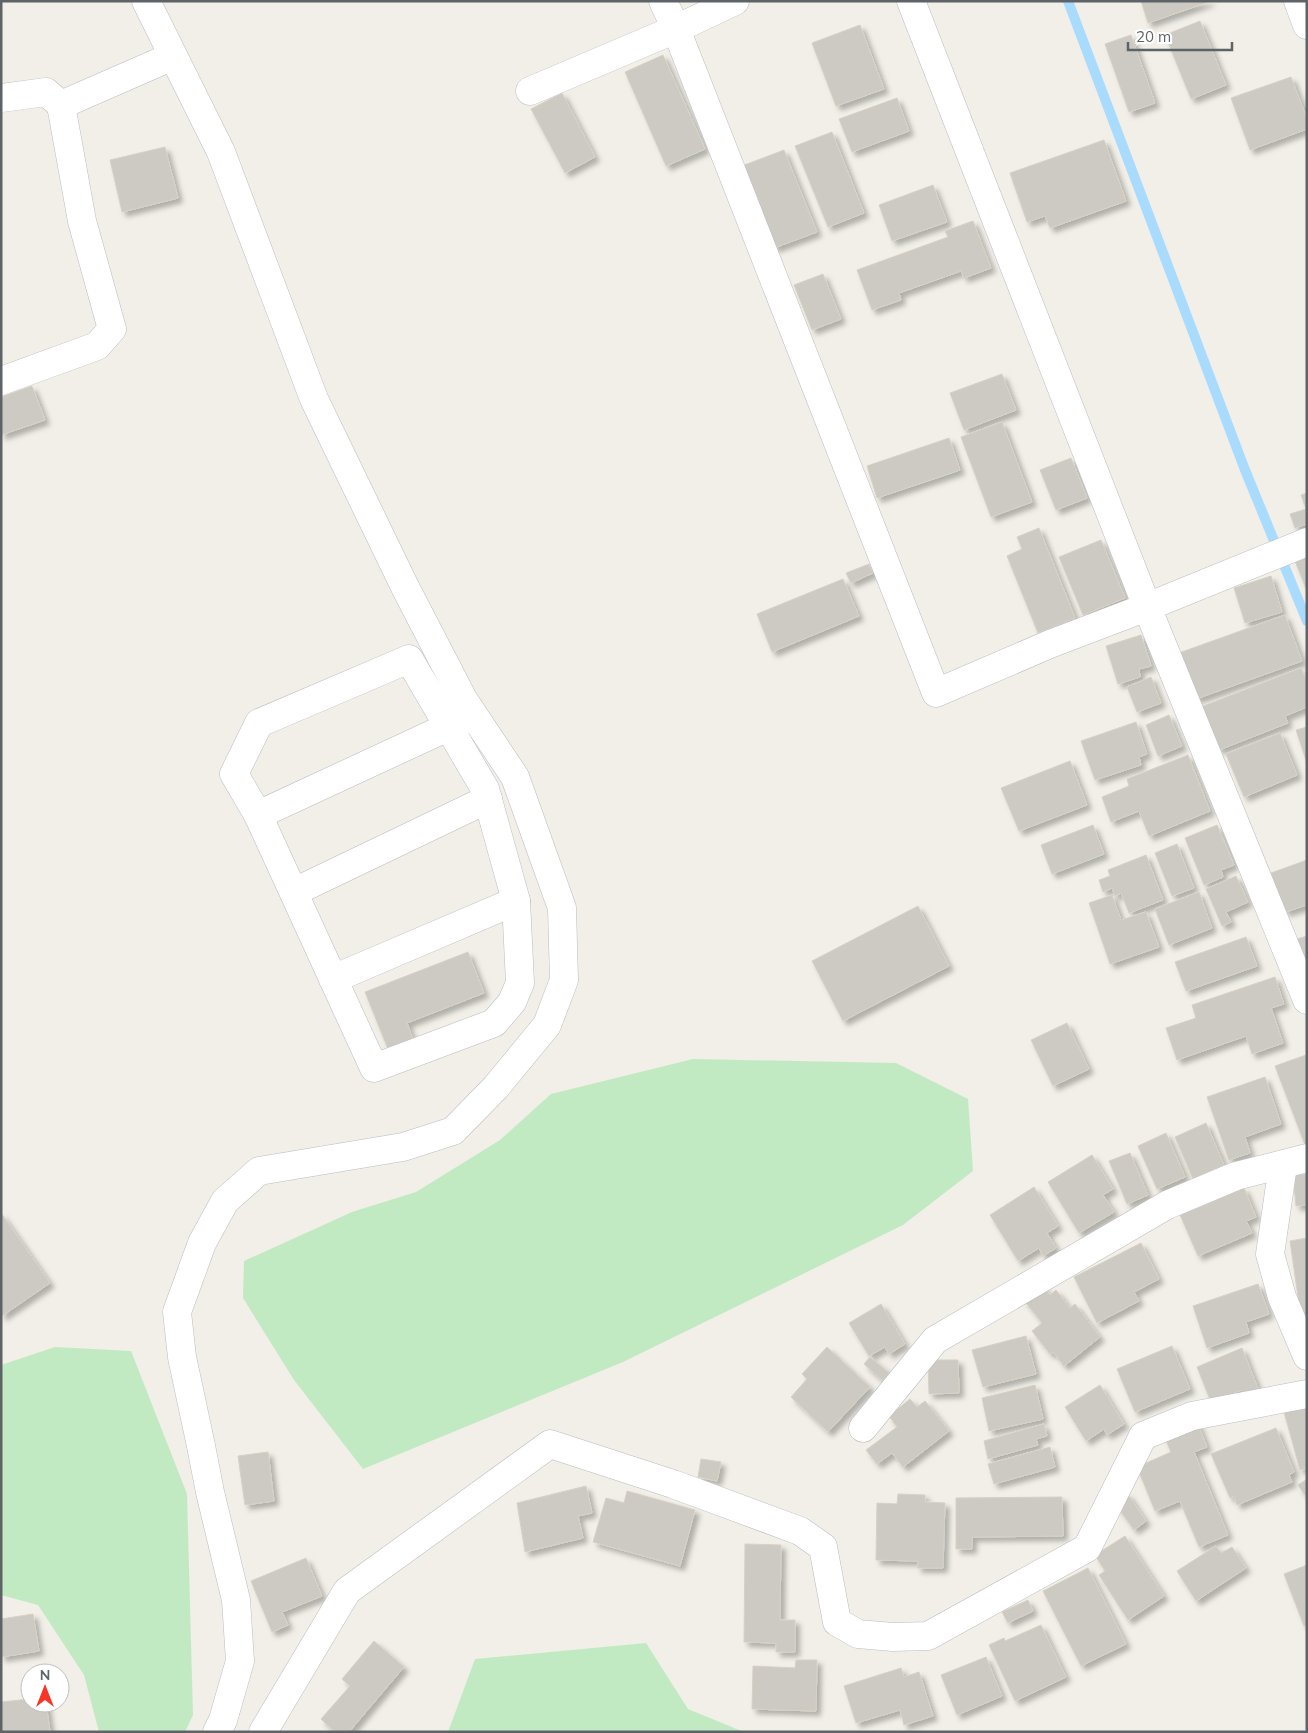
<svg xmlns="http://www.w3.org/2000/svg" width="1308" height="1733" viewBox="0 0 1308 1733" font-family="Mulish,sans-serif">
<defs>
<filter id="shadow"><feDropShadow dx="4.5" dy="4.5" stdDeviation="2.5" flood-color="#0004"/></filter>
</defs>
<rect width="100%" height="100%" fill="#f1efe7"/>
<g fill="#c2eac2">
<polygon points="693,1059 896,1063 968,1099 973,1171 903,1225 623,1362 363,1469 294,1380 243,1298 244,1261 352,1212 416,1192 500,1140 551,1094"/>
<polygon points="55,1347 131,1351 187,1494 193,1715 185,1732 99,1732 84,1675 38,1605 1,1595 1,1365"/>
<polygon points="646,1643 688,1709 744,1732 448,1732 475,1659"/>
</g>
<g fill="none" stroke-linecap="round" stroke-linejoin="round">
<polyline stroke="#a9dbff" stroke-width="10" points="1068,1 1245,470 1307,621"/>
</g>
<g fill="#cdcac4" stroke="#d7d1c4" filter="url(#shadow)">
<polygon points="1141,1 1211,1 1148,23"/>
<polygon points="1200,21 1226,85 1191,99 1165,35"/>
<polygon points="860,25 884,89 836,106 812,43"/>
<polygon points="1131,35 1155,103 1129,112 1105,44"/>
<polygon points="663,55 705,149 666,166 625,72"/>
<polygon points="1291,77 1307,119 1307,129 1250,150 1231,98"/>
<polygon points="562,93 595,157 565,173 531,109"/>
<polygon points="897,98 909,131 852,152 839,119"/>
<polygon points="832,132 864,213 828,227 795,146"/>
<polygon points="1104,140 1126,201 1050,228 1045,216 1027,222 1010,173"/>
<polygon points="165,147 178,198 122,212 110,160"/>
<polygon points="784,150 817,232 774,248 742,166"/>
<polygon points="933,185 947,222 892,241 879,205"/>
<polygon points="973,221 991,268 964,278 961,271 899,293 901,300 872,310 857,270 948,237 945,231"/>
<polygon points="823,274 841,319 812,330 794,285"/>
<polygon points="1002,374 1016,410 964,430 950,393"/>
<polygon points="32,386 45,420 1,435 1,397"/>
<polygon points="1002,422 1032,502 991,517 961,437"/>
<polygon points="949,438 960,470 877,498 867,466"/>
<polygon points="1071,458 1087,498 1056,510 1040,470"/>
<polygon points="1307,493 1307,524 1295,528 1290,514 1306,509 1301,495"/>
<polygon points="1039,528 1075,618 1038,633 1007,556 1022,549 1017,537"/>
<polygon points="1101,540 1125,598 1083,615 1059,557"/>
<polygon points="1307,556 1307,591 1295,561"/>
<polygon points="869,564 873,573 851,583 846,573"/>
<polygon points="1271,576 1282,612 1245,623 1234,588"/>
<polygon points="843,579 859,616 772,652 757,614"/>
<polygon points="1285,615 1302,661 1196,699 1179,653"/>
<polygon points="1141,635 1151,666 1139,669 1140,677 1118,684 1106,646"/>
<polygon points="1301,668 1307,682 1307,707 1285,716 1288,723 1219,750 1201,707"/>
<polygon points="1151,677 1161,703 1137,712 1127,687"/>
<polygon points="1169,715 1182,746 1158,756 1146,725"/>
<polygon points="1136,722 1147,754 1139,757 1141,765 1095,780 1081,741"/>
<polygon points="1307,727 1307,763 1296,730"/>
<polygon points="1280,733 1297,775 1244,797 1226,754"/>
<polygon points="1188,755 1210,811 1149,836 1139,811 1111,822 1102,797 1129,786 1127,779"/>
<polygon points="1070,761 1087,805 1019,831 1001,788"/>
<polygon points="1093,825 1104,854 1052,874 1041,845"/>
<polygon points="1217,825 1234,865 1221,870 1223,877 1204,885 1185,838"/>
<polygon points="1177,844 1194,888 1172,896 1155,853"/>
<polygon points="1146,855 1163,900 1129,913 1121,893 1115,896 1112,888 1103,892 1099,880 1110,876 1108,870"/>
<polygon points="1307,860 1307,905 1285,912 1271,873"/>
<polygon points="1236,876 1248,902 1226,912 1231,922 1222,926 1206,889"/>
<polygon points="1199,892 1212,928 1169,945 1155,909"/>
<polygon points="1112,895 1121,920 1146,912 1159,947 1110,964 1089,903"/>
<polygon points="918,906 949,966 843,1021 812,961"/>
<polygon points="1307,936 1307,963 1297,939"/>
<polygon points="1246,937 1257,966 1186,991 1175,962"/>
<polygon points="468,952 484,993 407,1023 415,1045 390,1054 365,992"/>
<polygon points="1275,977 1284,1004 1271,1008 1283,1043 1252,1054 1246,1036 1177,1060 1166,1028 1196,1018 1192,1005"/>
<polygon points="1067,1023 1089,1069 1053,1086 1031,1040"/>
<polygon points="1306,1055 1307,1144 1305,1145 1275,1066"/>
<polygon points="1265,1077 1281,1124 1245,1137 1250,1153 1229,1160 1207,1097"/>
<polygon points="1206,1123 1224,1165 1193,1179 1175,1137"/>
<polygon points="1166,1133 1185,1177 1157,1189 1138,1146"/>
<polygon points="1130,1153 1148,1195 1127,1204 1109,1161"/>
<polygon points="1092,1155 1113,1189 1103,1195 1114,1212 1079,1233 1048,1182"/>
<polygon points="1307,1174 1307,1205 1296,1206 1293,1175"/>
<polygon points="1034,1187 1058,1226 1047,1233 1056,1248 1043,1256 1039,1248 1018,1261 990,1215"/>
<polygon points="1244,1188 1256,1217 1246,1221 1252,1233 1198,1256 1180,1215"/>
<polygon points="1,1213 50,1283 2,1316 1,1315"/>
<polygon points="1307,1238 1307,1317 1301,1317 1290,1241"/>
<polygon points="1141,1243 1159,1279 1134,1292 1139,1301 1097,1323 1074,1277"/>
<polygon points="1258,1284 1269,1314 1246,1322 1249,1333 1207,1348 1193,1306"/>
<polygon points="1042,1285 1050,1295 1056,1290 1070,1308 1075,1304 1100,1337 1064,1366 1053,1352 1050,1354 1032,1331 1042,1323 1023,1299"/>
<polygon points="881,1304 905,1344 889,1354 885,1347 869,1356 849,1323"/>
<polygon points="1026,1336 1036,1374 983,1387 972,1350"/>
<polygon points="1172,1346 1190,1389 1135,1412 1117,1369"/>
<polygon points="827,1347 870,1387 828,1432 791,1397 807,1379 802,1374"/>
<polygon points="1242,1348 1259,1391 1245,1397 1242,1390 1211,1402 1197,1367"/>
<polygon points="870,1357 889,1373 883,1381 864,1364"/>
<polygon points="928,1360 958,1360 959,1393 929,1394"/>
<polygon points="1035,1385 1043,1419 989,1431 982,1398"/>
<polygon points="1100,1385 1124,1424 1107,1435 1104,1429 1086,1441 1065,1407"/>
<polygon points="910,1399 917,1407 925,1401 949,1431 903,1467 892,1453 877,1464 866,1450 897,1427 889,1416"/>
<polygon points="1307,1405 1307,1468 1300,1470 1284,1412"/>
<polygon points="1197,1422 1207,1447 1194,1452 1228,1535 1199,1547 1180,1501 1155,1511 1137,1467 1171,1452 1164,1436"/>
<polygon points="1044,1424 1047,1436 1036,1439 1038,1445 988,1459 984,1441"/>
<polygon points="1276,1428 1294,1472 1289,1475 1292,1482 1237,1505 1234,1496 1230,1498 1211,1454"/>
<polygon points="1050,1447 1055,1467 994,1484 988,1464"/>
<polygon points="268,1452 274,1501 245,1505 238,1456"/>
<polygon points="701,1459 721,1462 717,1481 698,1477"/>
<polygon points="1307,1479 1307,1498 1298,1485"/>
<polygon points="586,1486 592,1513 578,1516 583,1538 525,1552 517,1503"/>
<polygon points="627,1491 695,1510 680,1566 593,1542 606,1498 624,1503"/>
<polygon points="1127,1493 1146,1521 1134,1530 1114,1502"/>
<polygon points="898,1494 925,1495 925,1502 945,1503 943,1568 917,1568 918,1561 876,1560 877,1503 897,1504"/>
<polygon points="1062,1497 1063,1536 972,1537 972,1549 956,1549 956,1498"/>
<polygon points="1125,1536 1164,1596 1128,1620 1099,1575 1105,1571 1095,1555"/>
<polygon points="745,1544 781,1545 780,1620 795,1620 795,1652 776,1652 776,1643 744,1642"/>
<polygon points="1216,1546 1221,1553 1232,1547 1246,1568 1196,1601 1177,1571"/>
<polygon points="306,1558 322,1596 282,1612 288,1625 272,1632 251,1581"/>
<polygon points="1307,1565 1307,1625 1304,1626 1284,1574"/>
<polygon points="1088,1568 1126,1644 1081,1666 1043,1591"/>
<polygon points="1028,1600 1033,1611 1008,1623 1002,1612"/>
<polygon points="33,1614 39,1651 1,1657 1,1619"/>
<polygon points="1041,1625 1066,1677 1015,1701 989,1645 1004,1638 1005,1641"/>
<polygon points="374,1641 404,1667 349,1732 335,1732 321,1719 350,1686 342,1679"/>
<polygon points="986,1657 1002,1696 957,1715 941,1675"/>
<polygon points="796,1660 817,1660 816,1711 752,1709 753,1666 795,1668"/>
<polygon points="901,1668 904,1677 919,1672 933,1716 904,1725 900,1710 856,1723 844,1686"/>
<polygon points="30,1699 30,1703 46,1703 50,1732 1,1732 1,1702"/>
</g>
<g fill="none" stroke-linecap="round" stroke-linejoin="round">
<g stroke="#b9bdc1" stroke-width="29">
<g id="minor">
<polyline points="146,1 221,152 314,399 405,587 463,699 515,777 562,908 564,980 547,1025 496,1087 453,1131 403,1147 259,1171 225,1201 202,1243 177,1312 182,1357 201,1446 210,1492 236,1600 240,1661 223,1720 217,1732"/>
<polyline points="663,1 676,29 936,693 1050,644 1147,607 1307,542"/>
<polyline points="911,1 1147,607 1307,1000"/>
<polyline points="1298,1 1307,25"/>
<polyline points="530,91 676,29 735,1"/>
<polyline points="1,98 46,92 61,105 173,56"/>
<polyline points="1,381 97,346 112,329 82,221 61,105"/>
<polygon points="409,659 485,789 516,901 520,983 512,1002 494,1023 374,1068 258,815 234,774 259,723"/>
<polyline points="258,815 463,720"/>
<polyline points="294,892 488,799"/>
<polyline points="333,979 516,901"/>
<polyline points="1283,1165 1270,1254 1282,1297 1307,1356"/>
<polyline points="863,1428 935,1340 1167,1205 1236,1176 1307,1158"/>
<polyline points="263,1732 347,1591 550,1444 673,1484 800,1531 823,1547 837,1622 858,1634 893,1637 928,1636 1087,1548 1143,1436 1192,1416 1307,1394"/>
</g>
</g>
<use href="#minor" stroke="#fff" stroke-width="28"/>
</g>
<rect width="1308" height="1733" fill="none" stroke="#5e6368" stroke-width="5"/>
<g transform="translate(45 1688)"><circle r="24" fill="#ffffff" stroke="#bfc1c3"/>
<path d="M0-4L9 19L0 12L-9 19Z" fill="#f73427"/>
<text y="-8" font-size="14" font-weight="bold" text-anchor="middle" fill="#5e6368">N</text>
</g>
<path d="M1128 42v8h104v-8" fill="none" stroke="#5e6368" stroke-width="2.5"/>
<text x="1136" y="42" font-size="15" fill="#5e6368" stroke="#ffffff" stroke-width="4" paint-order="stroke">20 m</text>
</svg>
